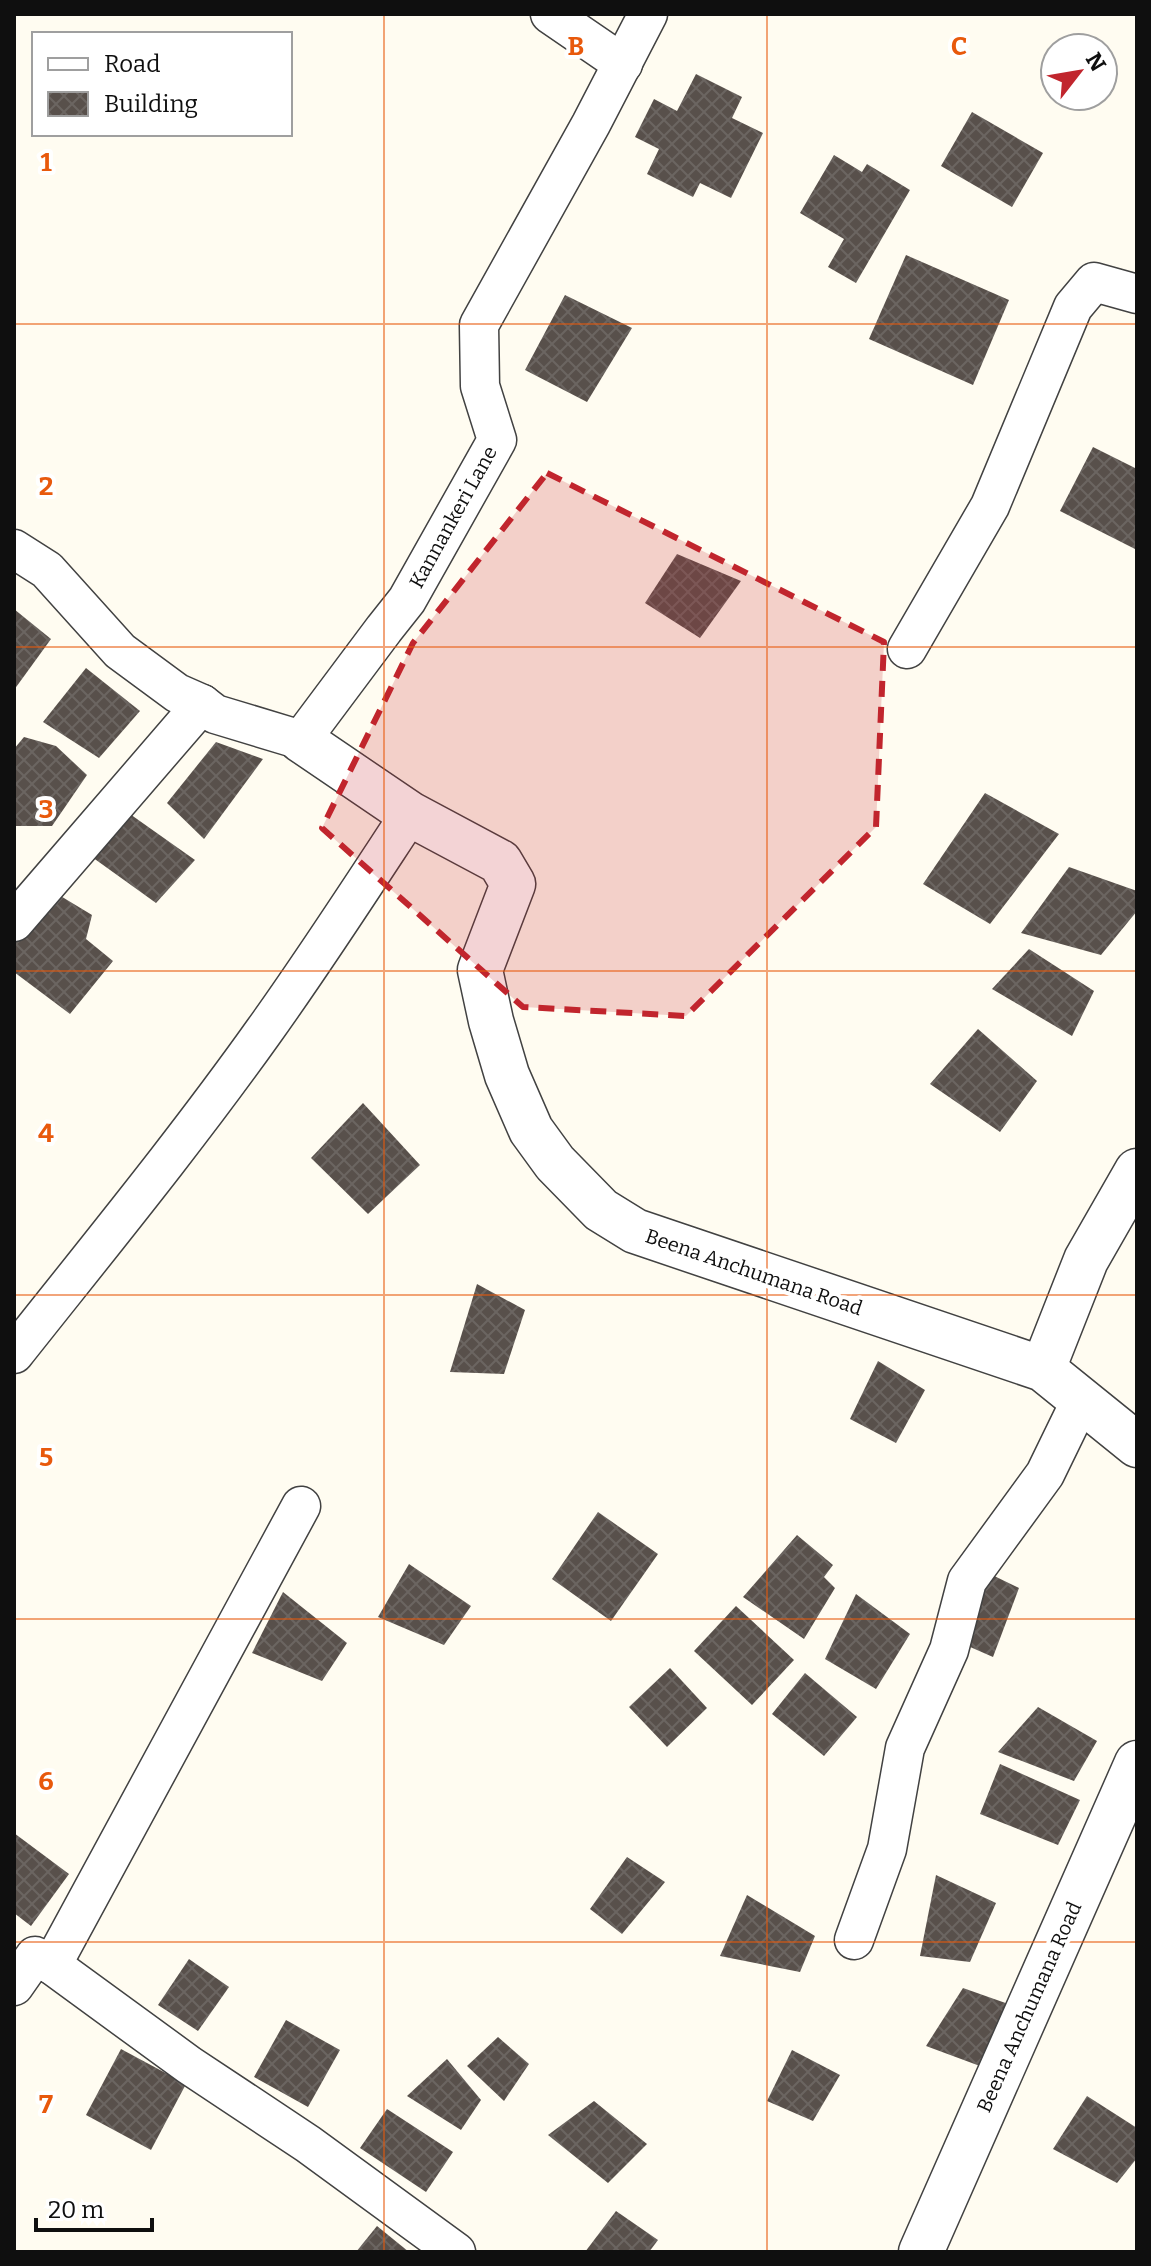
<svg xmlns="http://www.w3.org/2000/svg" width="1151" height="2266" viewBox="0 0 1151 2266" font-family="Bitter,serif">
<defs>
<pattern id="building-cross-hatch" width="8" height="8" patternUnits="userSpaceOnUse" patternTransform="scale(2)"><rect width="8" height="8" fill="#58504b"/><path d="M0 0l8 8M0 8l8-8" fill="none" stroke="#6b6561"/></pattern>
</defs>
<rect width="100%" height="100%" fill="#fffcf1"/>
<g fill="url(#building-cross-hatch)">
<polygon points="696,74 742,97 732,118 763,133 731,198 700,183 693,197 647,174 659,149 635,137 654,99 677,111"/>
<polygon points="972,112 1043,153 1012,207 941,166"/>
<polygon points="834,155 862,172 867,164 910,190 856,283 828,267 844,239 800,213"/>
<polygon points="906,255 1009,300 973,385 869,339"/>
<polygon points="565,295 632,328 587,402 525,370"/>
<polygon points="1093,447 1137,469 1137,550 1060,511"/>
<polygon points="677,554 741,581 700,638 645,603"/>
<polygon points="14,609 51,639 14,690"/>
<polygon points="86,668 140,711 99,758 43,722"/>
<polygon points="24,737 56,746 87,775 52,826 14,826 14,749"/>
<polygon points="216,742 263,759 204,839 167,803"/>
<polygon points="985,793 1059,834 990,924 923,884"/>
<polygon points="120,807 195,860 156,903 85,852"/>
<polygon points="1069,867 1137,891 1137,911 1101,955 1021,933"/>
<polygon points="54,892 92,915 86,939 113,961 70,1014 14,972 14,935"/>
<polygon points="1029,949 1094,991 1072,1036 992,989"/>
<polygon points="978,1029 1037,1081 1000,1132 930,1084"/>
<polygon points="363,1103 420,1165 368,1214 311,1158"/>
<polygon points="477,1284 525,1310 504,1374 450,1372"/>
<polygon points="878,1361 925,1390 896,1443 850,1419"/>
<polygon points="598,1512 658,1554 611,1621 552,1579"/>
<polygon points="797,1535 833,1565 824,1577 835,1588 804,1639 743,1597"/>
<polygon points="409,1564 471,1606 444,1645 378,1617"/>
<polygon points="986,1572 1019,1588 993,1657 961,1643"/>
<polygon points="283,1592 347,1643 322,1681 252,1653"/>
<polygon points="856,1594 910,1634 876,1689 825,1659"/>
<polygon points="736,1606 794,1660 752,1705 694,1651"/>
<polygon points="670,1668 707,1708 667,1747 629,1707"/>
<polygon points="805,1673 857,1717 824,1756 772,1714"/>
<polygon points="1038,1707 1097,1741 1074,1781 998,1752"/>
<polygon points="1000,1764 1080,1800 1058,1845 980,1814"/>
<polygon points="14,1833 69,1874 31,1926 14,1913"/>
<polygon points="627,1857 665,1882 622,1934 590,1909"/>
<polygon points="936,1875 996,1903 970,1962 920,1956"/>
<polygon points="747,1895 815,1936 800,1972 720,1956"/>
<polygon points="189,1959 229,1987 198,2031 158,2005"/>
<polygon points="963,1988 1014,2006 988,2069 926,2046"/>
<polygon points="286,2020 340,2050 308,2107 254,2077"/>
<polygon points="498,2037 529,2064 504,2101 467,2066"/>
<polygon points="121,2049 186,2084 151,2150 86,2115"/>
<polygon points="792,2050 840,2075 813,2121 767,2101"/>
<polygon points="447,2059 481,2100 461,2130 407,2096"/>
<polygon points="1087,2096 1137,2128 1137,2158 1117,2183 1053,2149"/>
<polygon points="594,2101 647,2144 608,2183 548,2135"/>
<polygon points="387,2109 453,2152 426,2192 360,2148"/>
<polygon points="616,2211 658,2240 649,2252 585,2252"/>
<polygon points="377,2226 409,2252 356,2252"/>
</g>
<g fill="none" stroke-linecap="round" stroke-linejoin="round">
<g stroke="#424242" stroke-width="41">
<g id="minor">
<polyline points="550,14 623,64"/>
<polyline points="14,549 47,570 120,651 177,693 202,704 215,714 301,740 384,629 407,600 497,440 480,386 479,325 591,124 648,14"/>
<polyline points="907,649 990,506 1073,307 1094,282 1137,294"/>
<polyline points="14,922 202,704"/>
<path d="M14 1354C98 1248 185 1142 264 1031 315 960 362 887 410 814"/>
<polyline points="854,1940 887,1849 905,1748 949,1650 967,1581 1045,1474 1081,1400"/>
<polyline points="52,1965 301,1506"/>
<polyline points="14,1986 35,1956 52,1965 189,2065 308,2144 456,2252"/>
</g>
</g>
<g stroke="#424242" stroke-width="47">
<g id="tertiary">
<polyline points="301,740 410,814 500,862 513,884 480,970 491,1021 507,1075 531,1130 555,1163 601,1210 635,1231 1043,1369 1137,1445"/>
<polyline points="1043,1369 1086,1260 1137,1171"/>
<polyline points="921,2252 1137,1763"/>
</g>
</g>
<use href="#minor" stroke="#fff" stroke-width="38"/>
<use href="#tertiary" stroke="#fff" stroke-width="44"/>
</g>
<path fill="#c1252d" fill-opacity="0.2" stroke="#c1252d" stroke-width="6" stroke-dasharray="16 10" stroke-linejoin="round" d="M547 473 884 642 876 827 686 1016 523 1007 322 828 413 643Z"/>
<path fill="none" stroke="#e8590c" stroke-width="2" stroke-opacity="0.55" d="M384 14V2252M767 14V2252M14 324H1137M14 647H1137M14 971H1137M14 1295H1137M14 1619H1137M14 1942H1137"/>
<g text-anchor="middle" stroke-width="8" stroke-linejoin="round" paint-order="stroke">
<g font-size="20" fill="#0f0f0f" stroke="#fff">
<text transform="translate(453 517) rotate(-61)" y="7">Kannankeri Lane</text>
<text transform="translate(754 1272) rotate(19)" y="7">Beena Anchumana Road</text>
<text transform="translate(1029 2007) rotate(-66)" y="7">Beena Anchumana Road</text>
</g>
</g>
<g font-size="26" text-anchor="middle" font-weight="bold" fill="#e8590c" stroke="#fff" stroke-width="8" stroke-linejoin="round" paint-order="stroke">
<text x="576" y="55">B</text>
<text x="959" y="55">C</text>
<text x="46" y="171">1</text>
<text x="46" y="495">2</text>
<text x="46" y="818">3</text>
<text x="46" y="1142">4</text>
<text x="46" y="1466">5</text>
<text x="46" y="1790">6</text>
<text x="46" y="2113">7</text>
</g>
<rect width="1151" height="2266" fill="none" stroke="#0f0f0f" stroke-width="32"/>
<rect x="32" y="32" width="260" height="104" fill="#ffffff" stroke="#9f9f9f" stroke-width="2"/>
<rect x="48" y="58" width="40" height="12" fill="#ffffff" stroke="#9f9f9f" stroke-width="2"/>
<text x="104" y="72" font-size="24" fill="#0f0f0f">Road</text>
<rect x="48" y="92" width="40" height="24" fill="url(#building-cross-hatch)" stroke="#9f9f9f" stroke-width="2"/>
<text x="104" y="112" font-size="24" fill="#0f0f0f">Building</text>
<g transform="translate(1079 72) rotate(59)"><circle r="38" fill="#ffffff" stroke="#9f9f9f" stroke-width="2"/>
<path d="M0-6L14 30L0 20L-14 30Z" fill="#c1252d"/>
<text y="-12" font-size="22" font-weight="bold" text-anchor="middle" fill="#0f0f0f">N</text>
</g>
<path d="M36 2218v12h116v-12" fill="none" stroke="#0f0f0f" stroke-width="4"/>
<text x="48" y="2218" font-size="24" fill="#0f0f0f" stroke="#ffffff" stroke-width="6" paint-order="stroke">20 m</text>
</svg>
